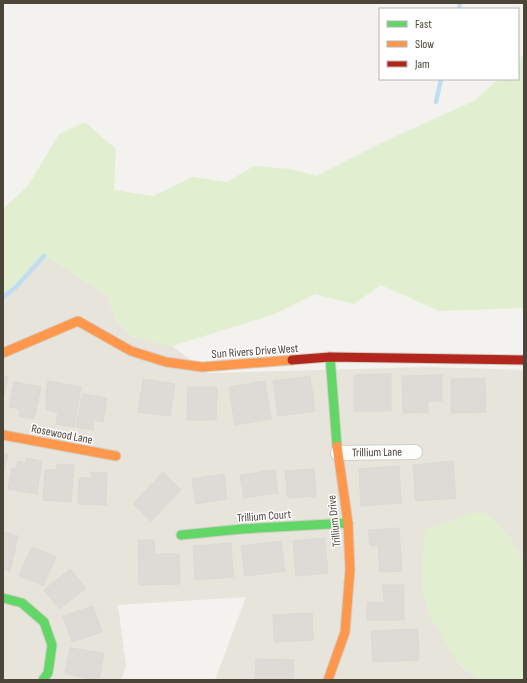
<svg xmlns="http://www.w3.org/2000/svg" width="527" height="683" viewBox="0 0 527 683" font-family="'Sofia Sans Condensed',sans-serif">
<rect width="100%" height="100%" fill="#f4f2ee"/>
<polygon fill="#e7e4dc" points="43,254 107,295 116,320 130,336 172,346 208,373 429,367 524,370 524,565 509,537 471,513 450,522 457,663 480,680 215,680 246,597 118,605 126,666 121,680 3,680 3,295 14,287"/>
<g fill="#e1eecf">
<polygon points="524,54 524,308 439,311 381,285 354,304 315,294 275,314 172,346 130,336 116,320 107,295 43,254 14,287 3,295 3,209 28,186 59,134 85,122 116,149 114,190 153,196 193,177 227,182 254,166 291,169 316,176 383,142 476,100 498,79 518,79 518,60"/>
<polygon points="471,513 487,513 509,537 524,565 524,680 480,680 458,663 429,615 421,580 425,529 450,522"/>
</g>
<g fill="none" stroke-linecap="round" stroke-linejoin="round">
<g stroke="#c0ddf1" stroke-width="4.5">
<polyline points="459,9 460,3"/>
<polyline points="436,102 441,79"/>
<polyline points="3,297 15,288 44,256"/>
</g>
</g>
<g fill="#dedbd6" stroke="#dcd9d4">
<polygon points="391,374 391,411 354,411 354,375"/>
<polygon points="442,375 442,401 428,401 428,412 403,413 402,376"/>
<polygon points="3,376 8,377 3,399"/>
<polygon points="310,376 315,411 278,416 273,381"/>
<polygon points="485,378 486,412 451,413 451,379"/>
<polygon points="143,379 175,384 170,416 138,412"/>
<polygon points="48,381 81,387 74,427 56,424 58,413 46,409 47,402 45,401"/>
<polygon points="265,381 271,419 235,425 229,387"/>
<polygon points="14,382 41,387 34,419 19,416 20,409 9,407"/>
<polygon points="188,387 217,387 216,420 187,420"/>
<polygon points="82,394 107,398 103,422 94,420 93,430 76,427"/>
<polygon points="3,453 8,454 3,475"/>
<polygon points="26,458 42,461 37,494 8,489 12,468 17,468 18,461 26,463"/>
<polygon points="453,461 456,498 416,501 413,465"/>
<polygon points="57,464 74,465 71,502 43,500 45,470 57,470"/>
<polygon points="399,466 401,503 361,506 359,469"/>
<polygon points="314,469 316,496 288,498 285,471"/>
<polygon points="275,470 278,493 244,498 240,475"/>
<polygon points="91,472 107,473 106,505 78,504 79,478 92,478"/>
<polygon points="163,472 181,490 151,521 133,504"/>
<polygon points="224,474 227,499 196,504 192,479"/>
<polygon points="399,528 402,571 380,572 378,545 370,546 368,530"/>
<polygon points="3,532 18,536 10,571 3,569"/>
<polygon points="324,538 328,573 296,576 293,541"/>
<polygon points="138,540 154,540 155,554 179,554 180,584 139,585"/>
<polygon points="281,541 285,571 245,576 241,546"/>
<polygon points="231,543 233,577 195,580 193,546"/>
<polygon points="32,547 56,557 43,586 19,575"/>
<polygon points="70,569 86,588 60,609 44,590"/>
<polygon points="383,585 404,585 404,620 367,620 367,602 384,603"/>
<polygon points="93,606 102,632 72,642 63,616"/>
<polygon points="312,613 313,640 274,642 273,615"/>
<polygon points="418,629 419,660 373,662 371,631"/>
<polygon points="70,648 104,653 99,680 65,674"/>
<polygon points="256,659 294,660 293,680 255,680"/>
</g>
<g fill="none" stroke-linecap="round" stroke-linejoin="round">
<g stroke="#d2d0cb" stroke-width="16">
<polyline id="street" points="338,453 415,452"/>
</g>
<g stroke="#d3cfc5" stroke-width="11">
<g id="fast">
<polyline points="330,357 337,446"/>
<polyline points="181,535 242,529 348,523"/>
<polyline points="3,598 22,603 44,622 52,645 48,673 43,680"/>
</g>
</g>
<g stroke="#d3cfc5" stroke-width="11">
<g id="slow">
<polyline points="3,353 78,321 131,351 166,362 202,367 292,360"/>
<polyline points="3,435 116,456"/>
<polyline points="328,680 345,632 350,570 348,523 337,446"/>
</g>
</g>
<g stroke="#d3cfc5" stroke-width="11">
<polyline id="jam" points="292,360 330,357 524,360"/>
</g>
<use href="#street" stroke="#fdfdfc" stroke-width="14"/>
<use href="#fast" stroke="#63d668" stroke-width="9"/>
<use href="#slow" stroke="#ff974d" stroke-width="9"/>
<use href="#jam" stroke="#b3261e" stroke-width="9"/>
</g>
<g text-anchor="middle" stroke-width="3" stroke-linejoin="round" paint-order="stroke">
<g font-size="12" fill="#4b4439" stroke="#fff">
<text transform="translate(255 351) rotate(-4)" y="4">Sun Rivers Drive West</text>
<text transform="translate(62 434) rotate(11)" y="4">Rosewood Lane</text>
<text transform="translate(377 452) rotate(-1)" y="4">Trillium Lane</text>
<text transform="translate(264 516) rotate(-4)" y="4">Trillium Court</text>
<text transform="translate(334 521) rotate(-96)" y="4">Trillium Drive</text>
</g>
</g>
<rect width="527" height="683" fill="none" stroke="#4b4439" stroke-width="8"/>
<rect x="379" y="8" width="140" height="72" fill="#ffffff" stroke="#b7b4b0"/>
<rect x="387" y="21" width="20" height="6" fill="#63d668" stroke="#b7b4b0"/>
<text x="415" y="28" font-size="12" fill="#4b4439">Fast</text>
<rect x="387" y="41" width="20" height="6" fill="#ff974d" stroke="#b7b4b0"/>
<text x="415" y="48" font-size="12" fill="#4b4439">Slow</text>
<rect x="387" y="61" width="20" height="6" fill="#b3261e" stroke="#b7b4b0"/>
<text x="415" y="68" font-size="12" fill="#4b4439">Jam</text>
</svg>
